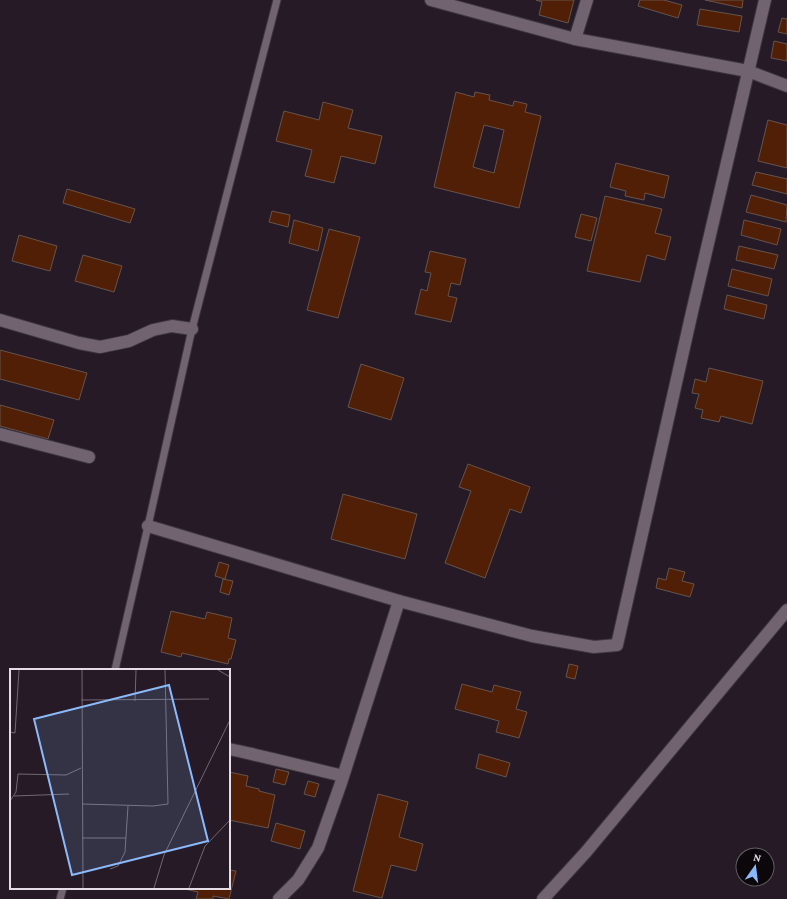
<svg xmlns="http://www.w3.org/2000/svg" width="787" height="899" viewBox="0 0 787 899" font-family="'Crimson Pro',serif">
<rect width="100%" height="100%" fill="#251a25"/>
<g fill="#511f06" stroke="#66544d" fill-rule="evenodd">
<polygon points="536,0 574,0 568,23 539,15 542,2"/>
<polygon points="640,0 664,0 682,5 678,18 638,6"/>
<polygon points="705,0 743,0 742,8"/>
<polygon points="700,9 742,16 739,32 697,25"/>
<polygon points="782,18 787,19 787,34 778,32"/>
<polygon points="774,41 787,44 787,61 771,58"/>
<path d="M456 92 474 97 475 92 490 95 489 100 513 106 514 101 527 104 525 112 541 116 519 208 434 187ZM484 125 504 130 494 173 473 167Z"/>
<polygon points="323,102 353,110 348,128 382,136 375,164 341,156 334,183 305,176 312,150 276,141 284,111 319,120"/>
<polygon points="768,120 787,125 787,168 758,161"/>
<polygon points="616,163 669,176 664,198 645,193 644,200 625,196 626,191 610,187"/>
<polygon points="756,172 787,179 787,194 752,185"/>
<polygon points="67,189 135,209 130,223 63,203"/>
<polygon points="751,195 787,205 786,222 746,212"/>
<polygon points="605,196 662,209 655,233 671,237 665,260 647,255 640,282 587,271"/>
<polygon points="272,211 290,215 288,227 269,222"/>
<polygon points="581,214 597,218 591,241 575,237"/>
<polygon points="294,220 323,228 318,251 289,243"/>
<polygon points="744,220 781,229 777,245 741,235"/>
<polygon points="329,229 360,237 338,318 307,310"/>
<polygon points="19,235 57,246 50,271 12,261"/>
<polygon points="739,246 778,255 774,269 736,260"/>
<polygon points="430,251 466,259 460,285 451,283 448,296 457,298 451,322 415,314 421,289 427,291 431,273 425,272"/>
<polygon points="83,255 122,266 114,292 75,281"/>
<polygon points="732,269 772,279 768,296 728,286"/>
<polygon points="727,295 767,305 764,319 724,309"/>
<polygon points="0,350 87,373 79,400 0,379"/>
<polygon points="361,364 404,378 391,420 348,407"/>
<polygon points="709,368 763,381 752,424 721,416 719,422 701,418 703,410 695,408 699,394 692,393 695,379 706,382"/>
<polygon points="0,405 54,420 48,439 0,426"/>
<polygon points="468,464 530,487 521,513 510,509 485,578 445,563 471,491 459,487"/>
<polygon points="343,494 417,514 405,559 331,539"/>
<polygon points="219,562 229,565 225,579 215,576"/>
<polygon points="669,568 685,572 682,581 694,584 690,597 656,588 658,578 666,580"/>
<polygon points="223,579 233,581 229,595 220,592"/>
<polygon points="171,611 205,619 207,612 232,618 228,638 236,640 231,659 229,659 228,664 182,653 181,657 161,652"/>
<polygon points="569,664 578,666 575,679 566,677"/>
<polygon points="462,684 492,692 494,685 521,692 516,709 527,712 519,738 496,732 499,721 455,709"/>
<polygon points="479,754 510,763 506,777 476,768"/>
<polygon points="276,769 289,772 285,785 273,782"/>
<polygon points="229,772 248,776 246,786 259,789 259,791 275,795 268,828 229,820"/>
<polygon points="308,781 319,784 315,797 304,794"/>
<polygon points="378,794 408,802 399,837 423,844 416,871 391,865 382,898 353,891"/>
<polygon points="276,823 305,831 300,849 271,841"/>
<polygon points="229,870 236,871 229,899 213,896 213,899 196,899 198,892 180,888 229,888"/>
</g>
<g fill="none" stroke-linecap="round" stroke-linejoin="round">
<g stroke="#3d353d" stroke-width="9">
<g id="lane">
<polyline points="115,670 148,526 192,329 277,0"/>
<polyline points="60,899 63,888"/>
</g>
</g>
<g stroke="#3d353d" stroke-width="14">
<g id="street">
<polyline points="431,0 575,39 748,71 787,86"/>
<polyline points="575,39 587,0"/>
<polyline points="0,320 79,343 100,347 129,341 153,330 172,326 192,329"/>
<polyline points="0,434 89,457"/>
<polyline points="148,526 399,601 532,636 594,647 617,645 692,312 765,0"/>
<path d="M229 749C267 757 305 767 343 776"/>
<polyline points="279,899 298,880 318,848 341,783 399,601"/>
<polyline points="543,899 586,852 787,610"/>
</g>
</g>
<use href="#lane" stroke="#716370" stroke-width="7"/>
<use href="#street" stroke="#716370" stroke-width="12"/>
</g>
<g transform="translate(10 669)">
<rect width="220" height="220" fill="#251a25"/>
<path fill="none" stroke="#726872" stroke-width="1" d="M72 1 73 219M208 1 220 8M71 31 199 30M125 32 126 1M0 63 5 64 9 1M4 127 59 125M0 132 6 123 8 105 56 106 71 99M72 135 143 137 158 135 155 1M72 169H116M100 200 108 197 115 183 118 137M144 219 154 186 220 51M179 219 195 177 220 151"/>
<path fill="#8abafc" fill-opacity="0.15" stroke="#8abafc" stroke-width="2" d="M159 16 198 172 62 206 24 50Z"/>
<rect width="220" height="220" fill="none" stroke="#e5dde5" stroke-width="2"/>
</g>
<g transform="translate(755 867) rotate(14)"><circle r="19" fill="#0b070b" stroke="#625d62"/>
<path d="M0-3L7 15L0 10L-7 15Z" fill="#8abafc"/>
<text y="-6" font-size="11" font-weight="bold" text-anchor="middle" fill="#e5dde5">N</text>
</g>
</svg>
